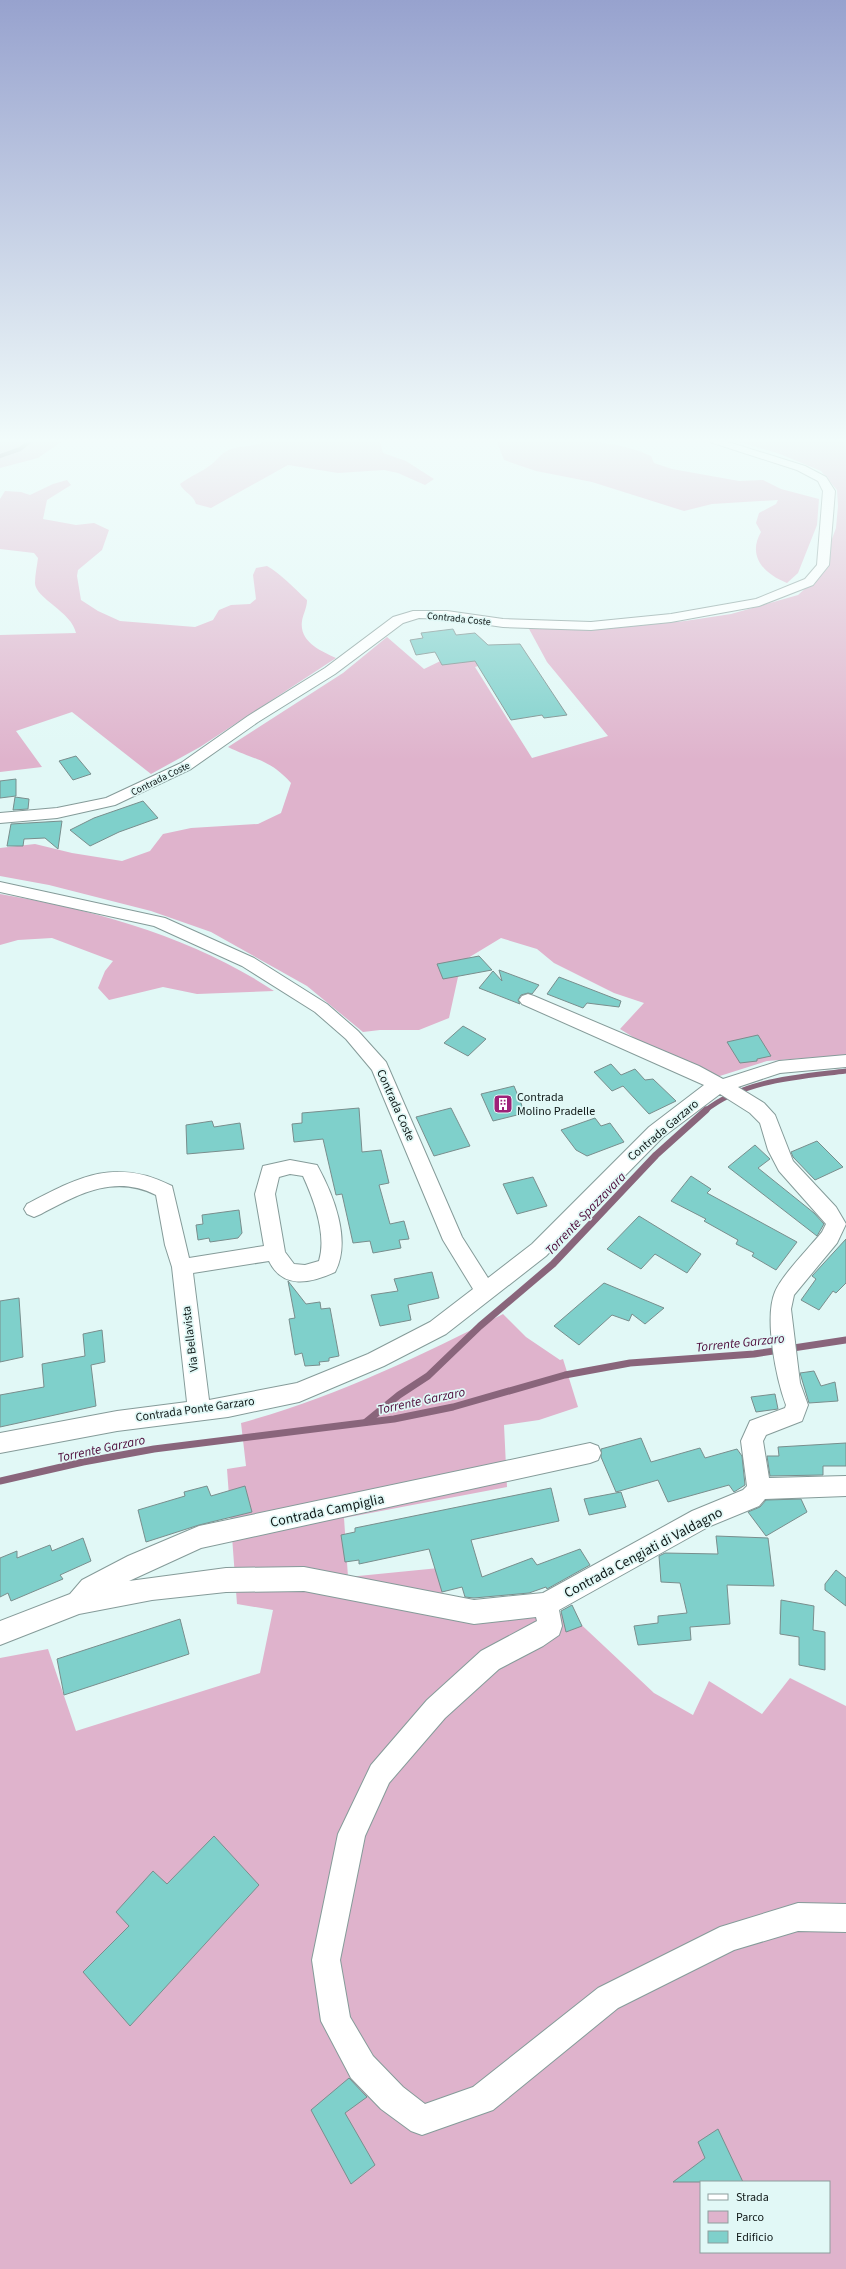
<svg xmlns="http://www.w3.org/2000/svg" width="846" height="2269" viewBox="0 0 846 2269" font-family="'Source Sans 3',sans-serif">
<rect width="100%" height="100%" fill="#e1f8f6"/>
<g fill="#dfb3cc" fill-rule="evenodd">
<polygon points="0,442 61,442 38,458 0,468"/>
<path d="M264 442H380L383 453 406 461 434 479 425 485 398 473 384 470 338 473 288 465 211 508 196 504C193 494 183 492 180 484 190 476 202 472 212 464 218 459 222 452 231 449 241 445 254 447 264 442Z"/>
<path d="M497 442C547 442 604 434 651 456L654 463 672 469 739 481 763 480 781 489 819 499 817 525 798 573 787 583C764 574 747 556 761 532L756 523 759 513 776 504 778 500 712 504 684 511 592 482 536 471 504 460Z"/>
<path d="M740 442H846V1055L767 1061 704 1081 620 1029 644 1003 614 993 554 963 537 949 501 938 468 958 458 977 449 1018 419 1030H380L363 1032 307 986 211 932 151 911 49 885 0 876V848L35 844 72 853 122 861 150 851 163 834 191 828 258 824 281 813 291 783C270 759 254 760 228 747L343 673 387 637 424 669 457 653 493 661 475 667 532 758 608 736 547 662 528 627 605 629 685 621 731 614 798 595 818 577 836 528 838 506 837 490 821 471 780 454Z"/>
<path d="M67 480 71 485 47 500 43 519 76 525 94 523 109 530 102 550 78 570 77 576 81 600 98 611 120 621 195 627 213 620 219 610 231 605 250 604 256 599 253 575 256 568 267 566C280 573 295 589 307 600 307 608 303 614 302 621 299 642 321 651 336 658L200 747 151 774 72 712 16 731 42 767 0 772V635L76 633C72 612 35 598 35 583 35 575 37 566 38 558L34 553 0 549V499L5 491 21 492 30 495 53 484Z"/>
<path d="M0 894C95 910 193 937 274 991L197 994 163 987 109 1000 98 988 105 971 113 961 52 938 18 940 0 945Z"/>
<path d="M503 1314 526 1337 560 1360 563 1359 578 1407 539 1420 504 1425 507 1487 344 1518 348 1577 439 1568 445 1617 495 1601 572 1616 654 1693 693 1715 709 1681 762 1714 790 1678 846 1706V2269H0V1658L48 1649 76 1731 260 1673 273 1610 237 1604 227 1469 246 1466 241 1423C333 1398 418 1357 503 1314ZM701 2182H829V2252H701Z"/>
</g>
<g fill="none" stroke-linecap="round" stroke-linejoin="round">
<polyline stroke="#89657b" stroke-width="4" points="0,456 20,449 29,442"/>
<path stroke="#89657b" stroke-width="5" d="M705 1111C743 1080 799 1077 846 1071"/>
<g stroke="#89657b" stroke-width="7">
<polyline points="366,1422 399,1395 428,1376 480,1326 553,1264 656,1155 706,1110"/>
<polyline points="0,1481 83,1462 154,1449 394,1419 453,1407 565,1375 630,1363 754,1354 846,1340"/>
</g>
</g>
<g fill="#7fd0cb" stroke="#798e8d">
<polygon points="453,629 456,635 475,633 488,645 520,644 567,715 544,718 542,715 511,720 475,661 442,665 435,652 416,655 410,640 423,638 421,633"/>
<polygon points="76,756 91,774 73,780 59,761"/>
<polygon points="16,779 16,796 0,798 0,781"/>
<polygon points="15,797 29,799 28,809 13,810"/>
<polygon points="143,801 158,818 119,832 90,846 70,830 94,818"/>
<polygon points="62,821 58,849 45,838 24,839 23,846 7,846 11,824"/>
<polygon points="479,956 492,970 443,979 437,964"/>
<polygon points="499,970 539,985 532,994 528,993 521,995 518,1000 520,1004 479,988 493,971 502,981"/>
<polygon points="559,977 621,1001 619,1007 587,1003 583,1008 547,994"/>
<polygon points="463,1026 486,1039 468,1056 444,1043"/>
<polygon points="758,1035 771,1056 757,1059 757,1061 740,1063 727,1042"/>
<polygon points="611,1064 621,1075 635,1069 645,1080 653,1079 676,1101 649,1114 623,1086 612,1091 594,1072"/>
<polygon points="514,1086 525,1113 493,1121 481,1094"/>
<polygon points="359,1108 362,1152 381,1150 389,1183 379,1185 390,1224 404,1221 409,1239 399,1240 401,1248 373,1253 370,1241 353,1243 342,1194 336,1195 323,1139 294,1142 292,1124 302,1123 302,1113"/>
<polygon points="451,1108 470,1146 434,1156 416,1117"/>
<polygon points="595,1118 601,1126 610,1123 624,1142 587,1156 576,1150 561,1130"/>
<polygon points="212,1121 214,1127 240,1123 244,1149 187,1154 186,1125"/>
<polygon points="817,1141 843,1167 815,1180 793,1157 791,1152"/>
<polygon points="755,1145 770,1159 758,1168 814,1213 824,1224 817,1236 728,1167"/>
<polygon points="691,1176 711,1189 707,1193 797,1242 776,1270 752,1256 754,1253 736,1244 738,1240 704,1221 706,1219 671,1201"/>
<polygon points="533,1177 547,1206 517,1214 503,1184"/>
<polygon points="239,1210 242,1233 238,1238 210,1242 209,1238 198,1240 196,1225 203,1224 202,1215"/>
<polygon points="639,1216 701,1254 687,1273 655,1254 641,1269 607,1249"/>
<polygon points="846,1239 846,1283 836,1293 833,1291 819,1310 801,1300 816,1279 812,1276"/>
<polygon points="432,1272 439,1298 408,1305 411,1320 380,1326 371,1295 398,1291 394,1279"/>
<polygon points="288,1281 306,1304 320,1302 321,1309 330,1308 339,1356 329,1358 329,1361 319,1362 320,1365 305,1366 302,1353 295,1355 289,1319 295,1318"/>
<polygon points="604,1283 664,1308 645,1324 632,1314 629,1321 612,1315 579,1345 554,1326"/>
<polygon points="19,1298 23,1357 0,1362 0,1301"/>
<polygon points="102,1330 105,1362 91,1365 96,1406 0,1427 0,1395 44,1387 42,1364 85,1356 83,1334"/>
<polygon points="814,1371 821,1386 835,1382 838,1401 809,1403 800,1373"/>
<polygon points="775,1394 778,1409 756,1412 751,1397"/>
<polygon points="641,1438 651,1462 700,1448 705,1458 737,1449 742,1456 745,1485 734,1492 729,1485 668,1502 658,1480 616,1492 601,1457 601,1449"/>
<polygon points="846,1443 846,1466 823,1466 823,1475 770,1476 767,1456 779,1456 778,1447"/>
<polygon points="207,1486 211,1496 245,1486 252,1512 199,1525 146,1542 138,1510 185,1496 184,1492"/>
<polygon points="551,1488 559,1521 471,1540 482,1577 532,1558 537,1565 580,1549 590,1565 547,1589 546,1587 529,1593 474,1598 465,1597 462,1587 442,1592 429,1549 359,1564 359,1560 345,1562 341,1535 355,1532 355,1528"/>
<polygon points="621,1492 626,1507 589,1515 584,1499"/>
<polygon points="801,1499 807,1512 766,1536 748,1512 760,1507 766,1500"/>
<polygon points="716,1536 768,1538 774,1586 727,1585 730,1624 690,1627 691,1640 638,1645 634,1626 658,1623 658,1616 687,1613 680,1583 661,1582 659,1556 665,1553 718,1554"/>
<polygon points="83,1538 91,1561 60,1575 63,1579 11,1601 8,1593 0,1597 0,1558 17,1551 17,1558 50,1545 52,1551"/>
<polygon points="836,1570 846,1578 846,1606 825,1590 825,1584"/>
<polygon points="781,1600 814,1606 813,1630 825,1632 825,1670 799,1665 799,1637 780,1634"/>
<polygon points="572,1605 582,1626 566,1632 561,1611"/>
<polygon points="180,1619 189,1654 64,1695 57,1659"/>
<polygon points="214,1836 259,1885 130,2026 83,1972 129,1926 116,1912 153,1871 167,1884"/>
<polygon points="349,2078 367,2097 345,2113 375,2165 351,2184 311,2110"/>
<polygon points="718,2129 743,2182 673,2182 705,2158 698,2142"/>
</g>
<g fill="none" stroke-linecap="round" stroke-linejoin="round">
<g stroke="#859b99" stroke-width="2">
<g id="minor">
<polygon points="710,442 728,442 805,466 826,477 835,491 829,565 813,585 759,606 671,622 591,630 503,627 447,619 419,618 403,623 335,674 258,722 191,769 115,805 57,818 0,823 0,813 57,808 106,798 181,763 248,716 325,668 393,617 413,611 447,611 503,619 591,622 671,614 756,599 805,579 817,565 823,491 818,481 797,470"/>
<path d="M0 882 165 918 254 958 327 1004 358 1031 386 1062 462 1237 488 1278 532 1244 649 1127 704 1085 522 1004 519 1000 522 996 528 994 534 996 699 1066 723 1079 779 1061 846 1055V1067L780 1073 738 1087 764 1103 775 1115 793 1161 836 1207 846 1224 837 1243 794 1295 791 1309 800 1383 808 1405 802 1421 766 1435 763 1441 769 1478 846 1476V1496L765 1499 759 1506 708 1527 559 1610 562 1626 559 1635 543 1646 499 1669 445 1718 389 1783 365 1836 340 1960 350 2017 373 2056 403 2087 425 2104 473 2087 598 1988 720 1927 798 1903 846 1904V1932L798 1931 734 1950 618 2008 493 2110 422 2135 411 2131 381 2109 351 2078 321 2021 312 1960 338 1834 371 1765 427 1700 481 1651 537 1621 536 1617 474 1624 304 1591 226 1592 152 1600 79 1614 0 1645V1621L70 1594 82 1580 128 1556 199 1526 590 1443 598 1446 601 1453 598 1460 590 1463 201 1548 129 1581 226 1568 304 1567 474 1600 543 1593 692 1511 743 1490 747 1486 741 1441 750 1421 785 1408 786 1405C776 1378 764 1318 775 1292 782 1275 809 1248 822 1232L826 1224 779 1171 768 1150 760 1123 750 1113 720 1094 663 1137 546 1256 446 1334 384 1366 299 1402 228 1417 117 1431 0 1453V1433L117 1411 187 1402 172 1267 165 1245 156 1195C114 1174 79 1194 41 1214L34 1217 27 1214 24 1209 27 1204C79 1177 115 1157 172 1186L189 1258 264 1246 255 1194 263 1166 290 1160 317 1165C333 1194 352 1240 335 1272 311 1283 283 1290 269 1261L193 1273 209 1400 297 1383 368 1354 430 1322 473 1289 443 1240 372 1070 346 1039 315 1012 242 966 154 926 0 892ZM290 1174 303 1176C314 1200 327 1235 319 1261L305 1265 294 1264 285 1252 275 1194 279 1177Z"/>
</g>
</g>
<use href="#minor" fill="#fff" fill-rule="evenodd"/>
</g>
<linearGradient id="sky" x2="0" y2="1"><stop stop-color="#97a2ce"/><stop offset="0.58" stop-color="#f2fcfb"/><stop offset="1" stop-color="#f2fcfb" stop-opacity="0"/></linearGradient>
<rect width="846" height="760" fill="url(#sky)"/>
<defs>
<g id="building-square" transform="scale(1)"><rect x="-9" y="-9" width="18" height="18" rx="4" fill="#9e2278" stroke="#e1f8f6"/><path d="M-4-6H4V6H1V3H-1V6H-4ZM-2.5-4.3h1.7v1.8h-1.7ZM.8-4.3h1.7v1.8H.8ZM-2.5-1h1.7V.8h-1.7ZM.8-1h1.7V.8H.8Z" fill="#fff"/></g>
</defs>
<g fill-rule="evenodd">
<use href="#building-square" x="503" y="1104"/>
</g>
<g text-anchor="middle" stroke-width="3.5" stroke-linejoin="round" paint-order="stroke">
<g font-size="10" fill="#0f1817" stroke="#e1f8f6">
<text transform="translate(459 618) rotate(6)" y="4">Contrada Coste</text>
<text transform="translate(160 778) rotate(-26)" y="4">Contrada Coste</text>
</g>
<g font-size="12" fill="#0f1817" stroke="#e1f8f6" text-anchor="start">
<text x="517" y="1101">Contrada<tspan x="517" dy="14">Molino Pradelle</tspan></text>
</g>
<g font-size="12" fill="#0f1817" stroke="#e1f8f6">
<text transform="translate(396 1105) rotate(66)" y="4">Contrada Coste</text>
<text transform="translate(663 1130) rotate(-40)" y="4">Contrada Garzaro</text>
<text transform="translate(190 1339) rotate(-97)" y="4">Via Bellavista</text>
<text transform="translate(195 1409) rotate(-8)" y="4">Contrada Ponte Garzaro</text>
</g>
<g font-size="13" font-style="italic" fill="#4c0838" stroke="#e1f8f6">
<text transform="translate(585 1213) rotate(-46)" y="5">Torrente Spazzavara</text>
<text transform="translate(740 1342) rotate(-6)" y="5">Torrente Garzaro</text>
<text transform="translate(421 1400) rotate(-12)" y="5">Torrente Garzaro</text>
<text transform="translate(101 1448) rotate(-12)" y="5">Torrente Garzaro</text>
</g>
<g font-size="14" fill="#0f1817" stroke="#e1f8f6">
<text transform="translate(327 1510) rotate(-12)" y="5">Contrada Campiglia</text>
<text transform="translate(643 1552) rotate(-28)" y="5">Contrada Cengiati di Valdagno</text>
</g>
</g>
<rect x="700" y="2181" width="130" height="72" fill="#e1f8f6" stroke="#8d9e9d"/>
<rect x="708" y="2194" width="20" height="6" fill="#ffffff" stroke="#8d9e9d"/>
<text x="736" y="2201" font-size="12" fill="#0f1817">Strada</text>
<rect x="708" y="2211" width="20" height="12" fill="#dfb3cc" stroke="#8d9e9d"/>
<text x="736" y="2221" font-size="12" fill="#0f1817">Parco</text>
<rect x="708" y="2231" width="20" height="12" fill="#7fd0cb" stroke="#8d9e9d"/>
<text x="736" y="2241" font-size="12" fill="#0f1817">Edificio</text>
</svg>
